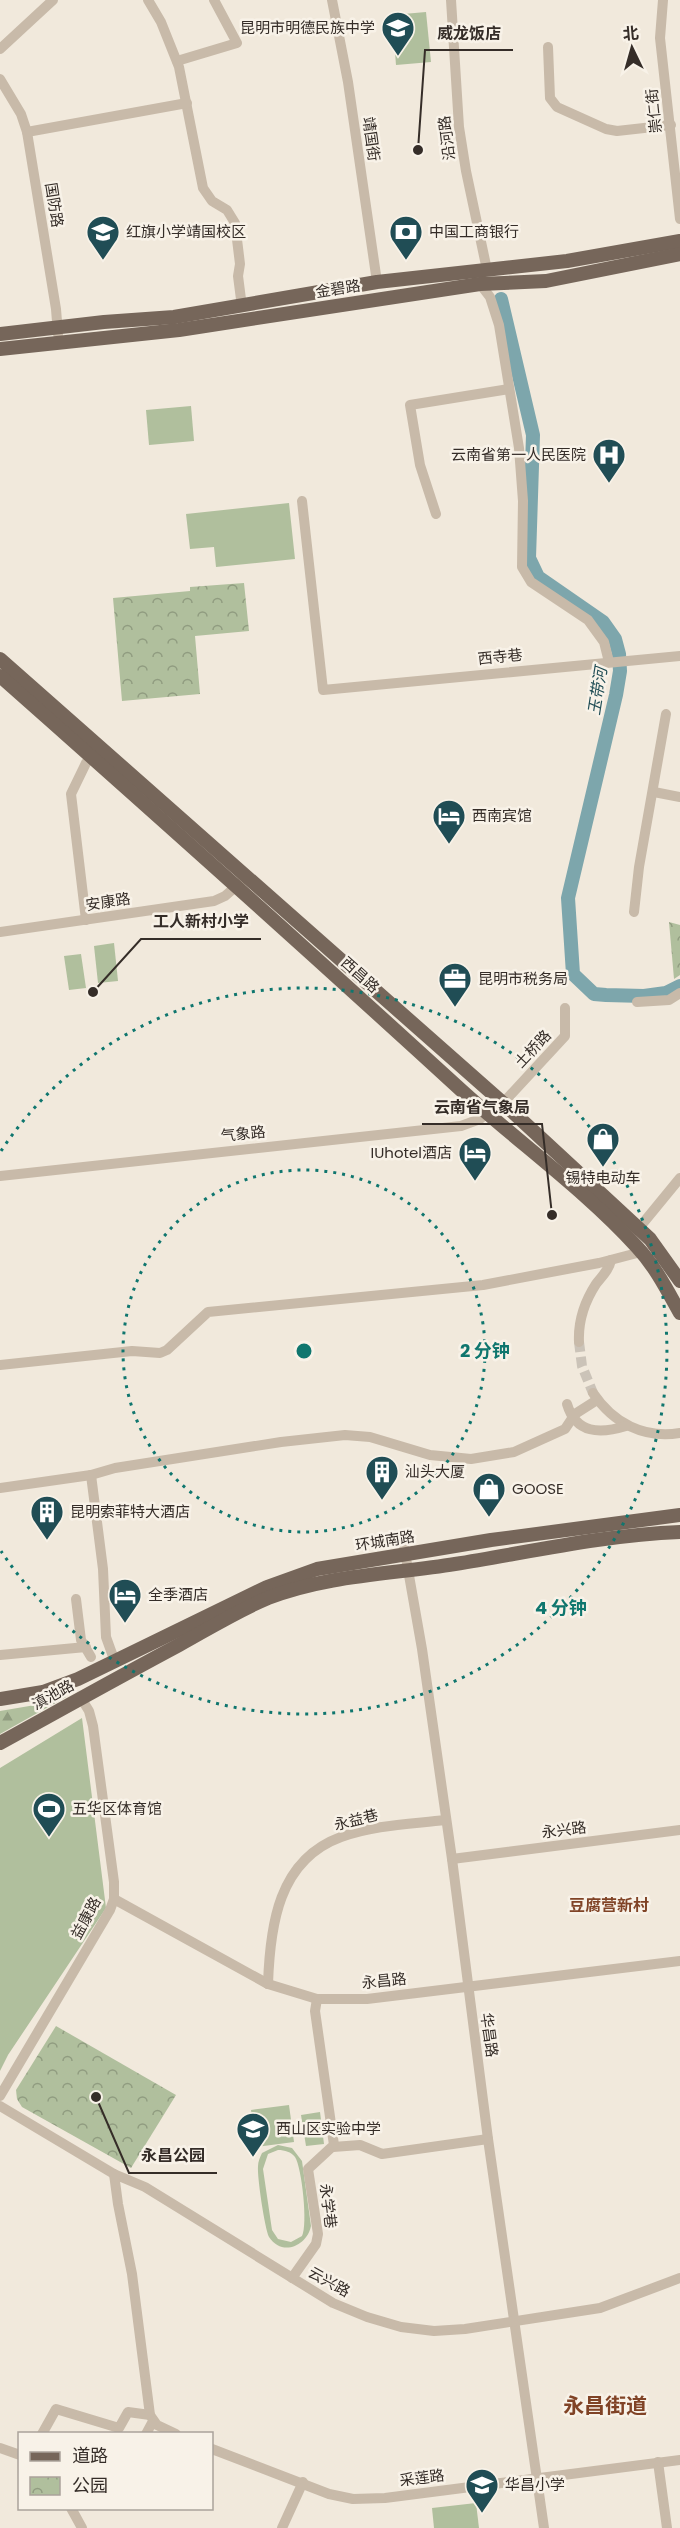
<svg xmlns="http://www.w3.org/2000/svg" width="680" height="2528" viewBox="0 0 680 2528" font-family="Poppins,'Noto Sans SC',sans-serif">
<defs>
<pattern id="forest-firs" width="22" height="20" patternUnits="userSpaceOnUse" patternTransform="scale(1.5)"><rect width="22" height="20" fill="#b0bf9d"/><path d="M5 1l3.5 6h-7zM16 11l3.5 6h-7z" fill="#909c80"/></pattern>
<pattern id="park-crowns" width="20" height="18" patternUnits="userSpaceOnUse" patternTransform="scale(1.5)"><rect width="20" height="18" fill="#b0bf9d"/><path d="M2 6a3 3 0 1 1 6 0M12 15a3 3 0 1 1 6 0" fill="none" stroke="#909c80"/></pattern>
</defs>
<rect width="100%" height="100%" fill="#f1e9dc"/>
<g fill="#b0bf9d" fill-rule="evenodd">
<polygon points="426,12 431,62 396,65 392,15"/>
<polygon points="191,406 194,441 149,445 146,410"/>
<polygon points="289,503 295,559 216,567 214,547 190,549 186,514"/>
<polygon points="114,943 118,981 98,983 94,946"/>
<polygon points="81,954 86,988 69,990 64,956"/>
<polygon points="82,1718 106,1908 8,2055 0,2071 0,1768"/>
<polygon points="289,2105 294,2142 256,2147 251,2110"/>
<polygon points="320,2112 324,2144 306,2146 301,2115"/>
<path d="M278 2145 292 2148 302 2161 311 2226C307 2246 282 2257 269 2237 265 2229 257 2177 258 2166 258 2162 260 2157 262 2153ZM278 2150C285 2150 291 2152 295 2157 302 2168 308 2225 302 2236L291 2242 278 2239 272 2230 263 2169 268 2154Z"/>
<polygon points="476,2503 479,2528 434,2528 432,2508"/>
</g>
<polygon fill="url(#forest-firs)" points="65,1696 66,1697 0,1734 0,1711 41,1704"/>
<g fill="url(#park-crowns)">
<polygon points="244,583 249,631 195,636 200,694 122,701 113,598 190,591 190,587"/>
<polygon points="669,922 680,925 680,975 674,979"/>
<polygon points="56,2026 176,2095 131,2168 22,2107 17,2099 16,2090"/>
</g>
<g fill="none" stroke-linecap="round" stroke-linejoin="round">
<polyline stroke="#7da6ac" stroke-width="14" points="501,299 533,435 529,558 538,577 603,622 615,639 619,654 620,671 616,695 568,898 573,974 594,994 606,995 644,996 666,993 680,986"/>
<polyline stroke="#cbc3b8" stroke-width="10" stroke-dasharray="10 5" stroke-linecap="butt" points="579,1342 582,1366 593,1393"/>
<g stroke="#c8baa9" stroke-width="10">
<polyline points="148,0 161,22 179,67 203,188 212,201 227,210 235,223 240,264 238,276 242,307"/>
<polyline points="332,0 348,82 377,282"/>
<polyline points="451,0 459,127 466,171 487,270"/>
<polyline points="663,0 660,38 680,219"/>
<polyline points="548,47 550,98 557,107 606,129 617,131 671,125"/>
<polyline points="0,49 53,0"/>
<polyline points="177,61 237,43 214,0"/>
<polyline points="0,79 21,114 27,132 56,309 58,334"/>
<polyline points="27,132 187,103"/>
<polyline points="480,284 490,297 499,325 519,448 523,501 522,567 531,582 588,620 604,642 609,662"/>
<polyline points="302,501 323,690 680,656"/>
<polyline points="436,514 420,465 410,405 509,389"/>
<polyline points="654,792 680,797"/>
<polyline points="634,912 639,867 666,714"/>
<polyline points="86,920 71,794 86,763 91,757"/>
<polyline points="0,932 214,901 225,896 240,883"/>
<polyline points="637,1002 669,1000 680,993"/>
<polyline points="503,1103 565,1036 565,1008"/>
<polyline points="0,1176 461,1126 480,1119 487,1113"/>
<polyline points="639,1228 680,1178"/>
<path d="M579 1342C578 1321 585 1301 596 1284 602 1276 609 1270 611 1260"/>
<polyline points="0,1365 132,1351 160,1353 167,1350 208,1312 483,1285 599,1263 641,1252"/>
<path d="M593 1393C613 1423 644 1439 680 1433"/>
<polyline points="91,1475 103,1569 106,1637 115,1662"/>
<polyline points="0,1488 91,1475 115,1468 281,1442 345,1435 370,1437 430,1455 471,1459 514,1452 565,1429 575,1414 597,1400"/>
<polyline points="404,1547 422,1649 452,1859 488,2139 544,2528"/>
<polyline points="76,1599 81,1640 91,1657"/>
<polyline points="0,1655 86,1647"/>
<polyline points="452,1859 680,1830"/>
<polyline points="114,1899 268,1984 317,1999 367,1999 680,1961"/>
<path d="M268 1984C270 1926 278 1860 341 1837 373 1825 411 1824 445 1820"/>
<polyline points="0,2096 110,1910 114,1899 114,1882 93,1726 89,1711 81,1698"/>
<polyline points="0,2106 114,2174 145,2187 333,2303 367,2317 401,2327 434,2331 465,2329 600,2308 680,2278"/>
<polyline points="333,2147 360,2145 382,2154 488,2139"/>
<polyline points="114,2174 118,2204 132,2274 150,2415 157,2425 176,2434"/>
<polyline points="292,2278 316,2244 318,2234 308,2169 334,2145 315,2011 317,1999"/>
<polyline points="42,2434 56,2409 119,2428 128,2412 150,2415"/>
<polyline points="146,2434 153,2421"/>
<polyline points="0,2448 20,2455"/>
<polyline points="212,2449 329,2494 353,2499 385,2498 680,2460"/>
<polyline points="658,2462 667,2528"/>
<polyline points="71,2508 82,2528"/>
<polyline points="282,2528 303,2482"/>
</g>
<g stroke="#76665a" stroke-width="14">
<polyline points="0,334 104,322 174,317 377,282 567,261 680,241"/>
<polyline points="0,349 179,330 480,284 546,281 680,254"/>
<polyline points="0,659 503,1103 650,1239 680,1281"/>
<path d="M0 676C155 813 309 951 461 1090 519 1143 584 1189 637 1247 655 1266 667 1290 680 1313"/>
<polyline points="0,1699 43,1692 78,1679 267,1587 317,1569 491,1540 680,1515"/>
<path d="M0 1743C60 1710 119 1677 179 1645 208 1629 237 1611 268 1598 327 1575 393 1574 455 1564 530 1552 604 1535 680 1532"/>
</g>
<path stroke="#c8baa9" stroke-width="10" d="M567 1404C576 1434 600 1434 626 1426"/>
</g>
<g fill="none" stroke="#0f766e" stroke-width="3" stroke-dasharray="3 6">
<circle cx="304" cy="1351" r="181"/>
<path d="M1 1151A363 363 0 1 1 1 1551"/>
</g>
<defs>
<g id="school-pin" transform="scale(1.725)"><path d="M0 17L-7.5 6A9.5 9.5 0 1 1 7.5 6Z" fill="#204d55" stroke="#f8f2e8"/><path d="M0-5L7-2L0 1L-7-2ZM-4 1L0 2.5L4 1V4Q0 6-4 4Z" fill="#fff"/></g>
<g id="bank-pin" transform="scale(1.725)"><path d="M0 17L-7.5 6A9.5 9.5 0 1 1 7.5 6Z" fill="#204d55" stroke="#f8f2e8"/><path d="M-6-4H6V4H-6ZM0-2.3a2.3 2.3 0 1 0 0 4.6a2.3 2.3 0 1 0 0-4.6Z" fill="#fff"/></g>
<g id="hospital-pin" transform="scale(1.725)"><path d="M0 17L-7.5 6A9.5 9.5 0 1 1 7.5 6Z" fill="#204d55" stroke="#f8f2e8"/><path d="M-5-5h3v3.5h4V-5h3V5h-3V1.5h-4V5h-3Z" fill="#fff"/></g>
<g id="hotel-pin" transform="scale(1.725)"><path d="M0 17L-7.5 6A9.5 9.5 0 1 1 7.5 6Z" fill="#204d55" stroke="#f8f2e8"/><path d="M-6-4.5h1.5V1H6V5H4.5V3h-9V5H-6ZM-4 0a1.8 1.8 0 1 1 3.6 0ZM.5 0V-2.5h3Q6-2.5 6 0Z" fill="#fff"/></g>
<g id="office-pin" transform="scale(1.725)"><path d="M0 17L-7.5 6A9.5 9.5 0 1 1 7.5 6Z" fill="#204d55" stroke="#f8f2e8"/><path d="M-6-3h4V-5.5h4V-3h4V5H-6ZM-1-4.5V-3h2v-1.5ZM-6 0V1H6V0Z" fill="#fff"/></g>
<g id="shop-pin" transform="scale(1.725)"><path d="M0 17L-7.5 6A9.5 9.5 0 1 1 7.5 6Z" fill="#204d55" stroke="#f8f2e8"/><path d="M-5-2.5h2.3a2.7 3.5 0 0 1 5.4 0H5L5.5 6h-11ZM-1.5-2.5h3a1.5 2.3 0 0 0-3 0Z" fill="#fff"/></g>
<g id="building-pin" transform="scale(1.725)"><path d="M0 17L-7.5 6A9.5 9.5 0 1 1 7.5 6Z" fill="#204d55" stroke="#f8f2e8"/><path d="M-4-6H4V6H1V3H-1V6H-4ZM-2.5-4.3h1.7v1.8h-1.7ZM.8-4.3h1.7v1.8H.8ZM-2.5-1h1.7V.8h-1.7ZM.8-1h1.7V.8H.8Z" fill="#fff"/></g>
<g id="stadium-pin" transform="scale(1.725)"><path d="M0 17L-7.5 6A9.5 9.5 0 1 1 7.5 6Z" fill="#204d55" stroke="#f8f2e8"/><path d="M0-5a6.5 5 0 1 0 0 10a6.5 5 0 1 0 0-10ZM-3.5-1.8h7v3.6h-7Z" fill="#fff"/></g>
</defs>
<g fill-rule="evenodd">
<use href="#school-pin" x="398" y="28"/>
<use href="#school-pin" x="103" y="232"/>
<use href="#bank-pin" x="406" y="232"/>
<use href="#hospital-pin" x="609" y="455"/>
<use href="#hotel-pin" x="449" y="816"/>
<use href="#office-pin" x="455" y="979"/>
<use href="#shop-pin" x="603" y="1139"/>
<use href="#hotel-pin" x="475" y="1153"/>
<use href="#building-pin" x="382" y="1472"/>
<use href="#shop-pin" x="489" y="1489"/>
<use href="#building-pin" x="47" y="1512"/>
<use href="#hotel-pin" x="125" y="1595"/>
<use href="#stadium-pin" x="49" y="1809"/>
<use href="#school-pin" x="253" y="2129"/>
<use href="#school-pin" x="482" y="2485"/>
</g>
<g text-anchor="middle" stroke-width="5" stroke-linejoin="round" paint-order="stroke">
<g font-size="15" fill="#352d28" stroke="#f8f2e8" text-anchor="start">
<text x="375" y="33" text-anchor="end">昆明市明德民族中学</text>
<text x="126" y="237">红旗小学靖国校区</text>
<text x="429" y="237">中国工商银行</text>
<text x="586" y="460" text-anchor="end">云南省第一人民医院</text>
<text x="472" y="821">西南宾馆</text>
<text x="478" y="984">昆明市税务局</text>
<text x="452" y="1158" text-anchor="end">IUhotel酒店</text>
<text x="603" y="1183" text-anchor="middle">锡特电动车</text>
<text x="405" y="1477">汕头大厦</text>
<text x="512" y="1494">GOOSE</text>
<text x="70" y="1517">昆明索菲特大酒店</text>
<text x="148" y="1600">全季酒店</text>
<text x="72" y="1814">五华区体育馆</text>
<text x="276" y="2134">西山区实验中学</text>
<text x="505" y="2490">华昌小学</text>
</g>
<g font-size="15" fill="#352d28" stroke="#f8f2e8">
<text transform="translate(654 111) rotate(-96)" y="5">崇仁街</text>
<text transform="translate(447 138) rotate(-97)" y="5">沿河路</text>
<text transform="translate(371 139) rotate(82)" y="5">靖国街</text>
<text transform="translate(54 205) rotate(81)" y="5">国防路</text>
<text transform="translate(338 289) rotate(-9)" y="5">金碧路</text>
<text transform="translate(500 657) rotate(-6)" y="5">西寺巷</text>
<text transform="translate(108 902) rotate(-9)" y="5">安康路</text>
<text transform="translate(360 975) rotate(42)" y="5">西昌路</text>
<text transform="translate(533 1049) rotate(-47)" y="5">土桥路</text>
<text transform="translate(243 1134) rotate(-6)" y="5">气象路</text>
<text transform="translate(385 1541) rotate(-9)" y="5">环城南路</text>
<text transform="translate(53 1695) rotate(-29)" y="5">滇池路</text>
<text transform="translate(356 1820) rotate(-14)" y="5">永益巷</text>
<text transform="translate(564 1830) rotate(-7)" y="5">永兴路</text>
<text transform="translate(86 1918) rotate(-62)" y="5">益康路</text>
<text transform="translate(384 1981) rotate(-6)" y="5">永昌路</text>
<text transform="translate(489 2035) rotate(82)" y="5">华昌路</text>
<text transform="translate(328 2206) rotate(83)" y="5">永学巷</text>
<text transform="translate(329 2282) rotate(29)" y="5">云兴路</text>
<text transform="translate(422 2478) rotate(-7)" y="5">采莲路</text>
</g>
<g font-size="16" font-style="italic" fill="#204d55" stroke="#f8f2e8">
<text transform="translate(597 691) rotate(-81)" y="6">玉带河</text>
</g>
<g font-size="16" font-weight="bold" fill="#804326" stroke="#f8f2e8">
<text x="609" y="1911">豆腐营新村</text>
</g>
<g font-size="21" font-weight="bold" fill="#804326" stroke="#f8f2e8">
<text x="605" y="2413">永昌街道</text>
</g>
</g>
<circle cx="304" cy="1351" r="9" fill="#0f766e" stroke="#f8f2e8" stroke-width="3"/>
<g font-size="18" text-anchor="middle" font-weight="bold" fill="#0f766e" stroke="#f8f2e8" stroke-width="5" stroke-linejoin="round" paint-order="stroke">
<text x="485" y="1357">2 分钟</text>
<text x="561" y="1614">4 分钟</text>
</g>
<path fill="none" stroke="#352d28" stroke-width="2" d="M418 150L425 50H513M93 992L141 939H261M552 1215L542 1124H422M96 2097L129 2173H217"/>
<g fill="#352d28" stroke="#f8f2e8" stroke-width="2">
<circle cx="418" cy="150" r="6"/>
<circle cx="93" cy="992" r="6"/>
<circle cx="552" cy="1215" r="6"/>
<circle cx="96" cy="2097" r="6"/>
</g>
<g font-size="16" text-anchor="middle" font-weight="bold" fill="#352d28" stroke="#f8f2e8" stroke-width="5" stroke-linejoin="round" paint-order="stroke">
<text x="469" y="39">威龙饭店</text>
<text x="201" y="927">工人新村小学</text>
<text x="482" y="1113">云南省气象局</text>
<text x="173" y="2161">永昌公园</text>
</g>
<rect x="18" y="2432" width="195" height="78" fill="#f8f2e8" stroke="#aaa39b" stroke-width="1.5"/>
<rect x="30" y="2452" width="30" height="9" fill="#76665a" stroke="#aaa39b" stroke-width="1.5"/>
<text x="72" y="2462" font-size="18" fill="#352d28">道路</text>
<rect x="30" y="2477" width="30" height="18" fill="url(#park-crowns)" stroke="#aaa39b" stroke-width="1.5"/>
<text x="72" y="2492" font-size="18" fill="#352d28">公园</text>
<g transform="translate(632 48) rotate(355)" stroke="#f8f2e8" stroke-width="4.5" paint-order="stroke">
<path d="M0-4.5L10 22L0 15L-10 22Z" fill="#352d28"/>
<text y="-9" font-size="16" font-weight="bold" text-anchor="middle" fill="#352d28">北</text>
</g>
</svg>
